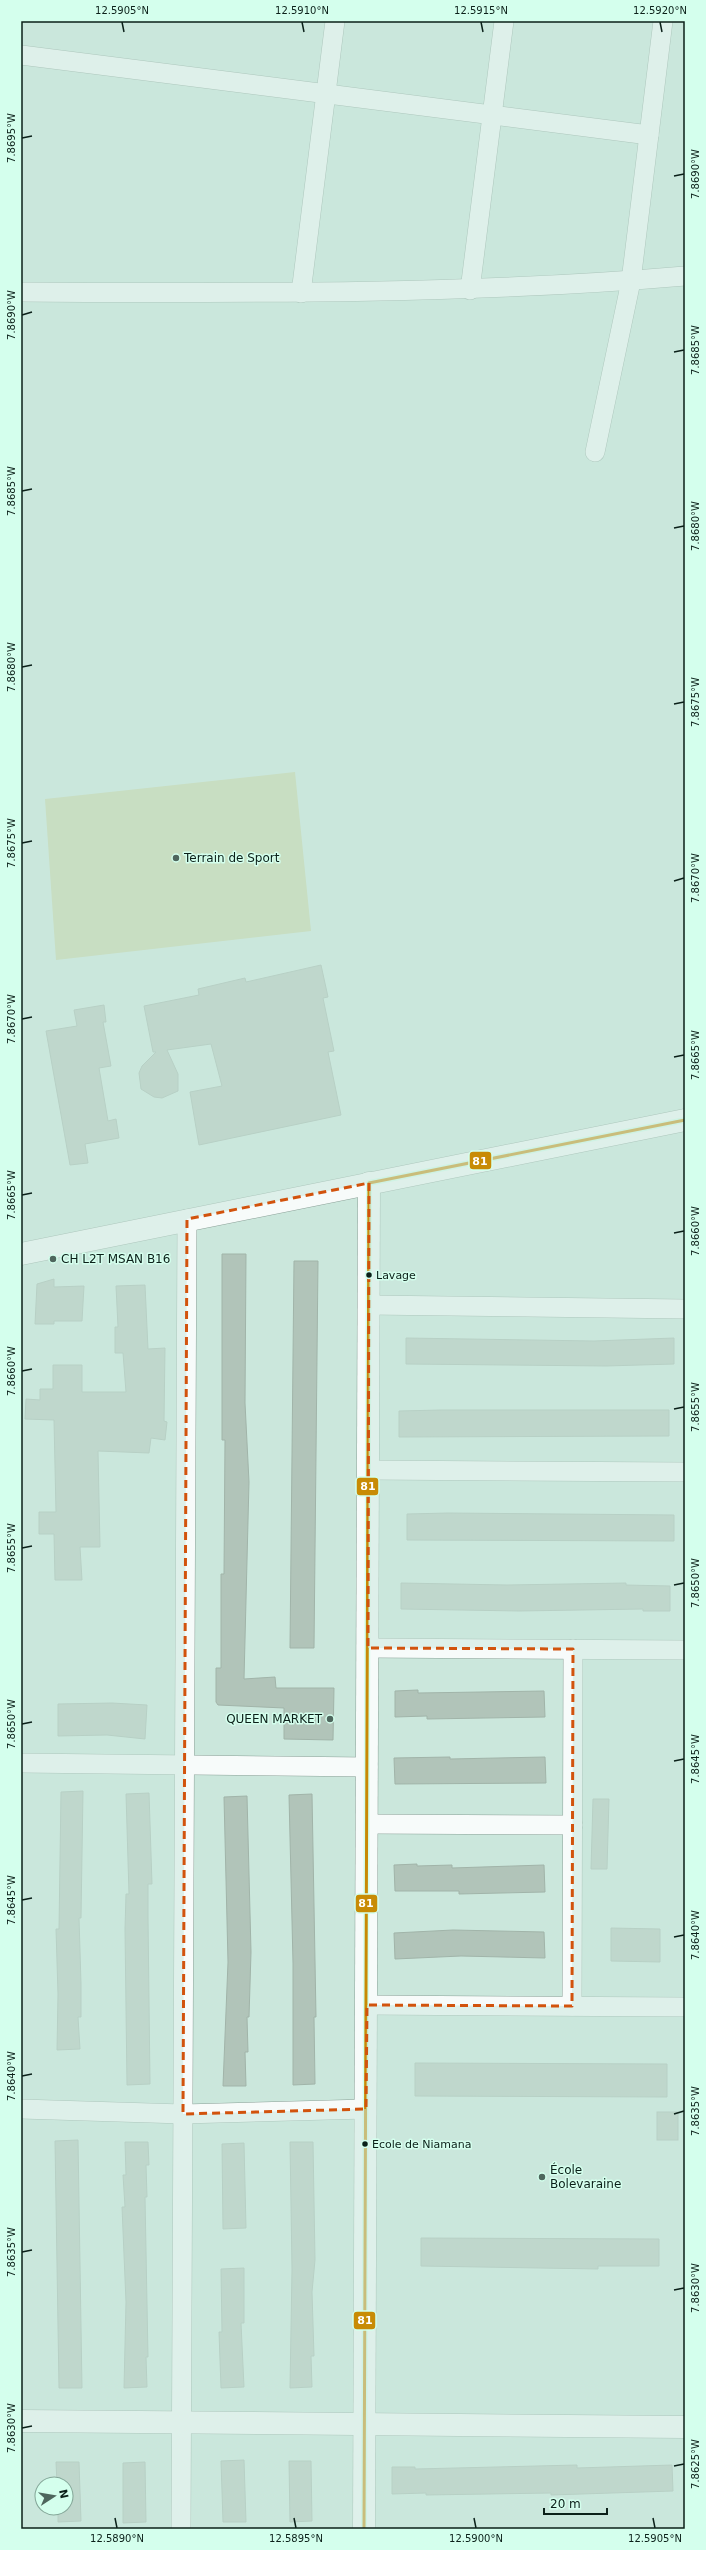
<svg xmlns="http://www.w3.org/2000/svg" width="706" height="2550" viewBox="0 0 706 2550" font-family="'DejaVu Sans',sans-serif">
<rect width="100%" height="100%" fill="#cbe7dc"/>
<polygon fill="#c5d2a2" points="295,772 311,931 56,960 45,799"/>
<g fill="#b1c4b9" stroke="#a1b4a9">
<polygon points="321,965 328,997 323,998 334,1051 328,1052 341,1115 199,1145 190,1092 222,1086 211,1044 167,1050 178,1074 178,1091 162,1098 154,1097 141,1089 139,1073 142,1066 156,1052 153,1052 144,1006 199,995 198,989 245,978 246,982"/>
<polygon points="104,1005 106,1022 103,1022 111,1066 99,1068 108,1121 116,1119 119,1138 85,1144 88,1163 70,1165 46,1031 77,1026 74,1010"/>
<polygon points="222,1254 246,1254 245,1403 249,1482 244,1679 275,1677 276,1688 334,1688 333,1740 284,1739 284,1708 218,1705 216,1702 216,1668 221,1668 221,1574 224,1574 225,1440 222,1440"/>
<polygon points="294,1261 318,1261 314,1648 290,1648"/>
<polygon points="54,1279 54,1287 84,1286 82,1321 54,1321 54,1324 35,1324 37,1284"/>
<polygon points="145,1285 148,1349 165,1348 164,1421 167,1422 165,1440 151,1438 149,1453 98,1451 100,1547 80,1547 82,1580 55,1580 54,1534 39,1534 39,1512 56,1512 54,1420 25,1419 26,1399 40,1400 40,1389 53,1389 53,1365 82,1365 82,1392 126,1392 123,1353 115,1353 115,1327 118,1327 116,1286"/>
<polygon points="406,1338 594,1341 674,1338 674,1364 606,1366 406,1364"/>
<polygon points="441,1410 669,1410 669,1436 399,1437 399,1411"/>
<polygon points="448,1513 674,1515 674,1541 407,1540 407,1514"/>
<polygon points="401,1583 507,1585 626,1583 626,1585 670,1586 670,1611 643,1611 643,1609 519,1611 401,1609"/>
<polygon points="418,1690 418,1693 544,1691 545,1717 427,1719 427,1716 395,1717 395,1691"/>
<polygon points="112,1703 147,1705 145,1739 107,1735 58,1736 58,1704"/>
<polygon points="450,1757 450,1759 545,1757 546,1783 395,1784 394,1758"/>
<polygon points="83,1791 81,1918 79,1918 81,1984 81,2017 78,2017 80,2049 57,2050 58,1994 56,1929 59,1929 61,1792"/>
<polygon points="149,1793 152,1884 148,1884 148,1917 150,2084 127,2085 125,1929 126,1894 129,1894 126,1794"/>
<polygon points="312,1794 316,2017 314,2017 315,2084 293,2085 293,1963 289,1795"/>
<polygon points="247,1796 251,1952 249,2017 247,2017 248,2052 245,2052 246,2086 223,2086 228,1962 224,1797"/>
<polygon points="593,1799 609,1799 607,1869 591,1869"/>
<polygon points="417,1864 417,1866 452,1865 452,1868 544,1865 545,1892 459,1894 459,1891 395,1891 394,1865"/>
<polygon points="611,1928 660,1929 660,1962 611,1961"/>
<polygon points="453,1930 544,1932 545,1958 461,1956 395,1959 394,1933"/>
<polygon points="415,2063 667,2064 667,2097 415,2096"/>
<rect x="657" y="2112" width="21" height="28"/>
<polygon points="78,2140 82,2388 59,2388 55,2141"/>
<polygon points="125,2142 148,2142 149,2165 146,2165 147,2197 145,2197 148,2357 146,2357 147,2387 124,2388 126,2302 122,2207 125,2207 123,2175 126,2175"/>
<polygon points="290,2142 313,2142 315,2260 312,2292 314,2356 311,2356 312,2387 290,2388 292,2269"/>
<polygon points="244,2143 246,2228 223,2229 222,2144"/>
<polygon points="421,2238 659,2239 659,2266 598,2266 598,2269 421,2266"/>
<polygon points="244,2268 244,2323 241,2323 244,2387 221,2388 219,2332 222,2332 221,2269"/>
<polygon points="244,2460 246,2522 223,2522 221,2461"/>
<polygon points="289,2461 311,2461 312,2521 290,2522"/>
<polygon points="56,2462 79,2462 81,2521 58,2522 58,2508 66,2508 66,2484 57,2484"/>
<polygon points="145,2462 146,2522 123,2523 123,2463"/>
<polygon points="577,2465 577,2468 672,2465 673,2491 551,2495 551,2493 426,2495 426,2493 392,2494 392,2467 415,2467 415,2469"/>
</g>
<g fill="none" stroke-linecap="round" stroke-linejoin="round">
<g stroke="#8aa097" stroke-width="20">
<g id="street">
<polyline points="21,55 649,135"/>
<polyline points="470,290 504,21"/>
<path d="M21 292C243 293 464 295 685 276"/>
<polyline points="301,293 335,21"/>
<polyline points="595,452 631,281 663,21"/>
<polyline points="369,1305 685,1309"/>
<polyline points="369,1470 685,1472"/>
<polyline points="368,1648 685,1650"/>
<polyline points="21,1763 368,1767"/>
<polyline points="367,1824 573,1825"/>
<polyline points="367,2005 685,2007"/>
<polyline points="572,2006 573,1649"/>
<polyline points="21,2109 183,2114 366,2109"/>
<polyline points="181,2529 187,1219"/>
</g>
</g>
<g stroke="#8aa097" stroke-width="23">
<g id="secondary">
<polyline points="21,1254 685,1120"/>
<polyline points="21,2421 685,2427"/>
<polyline points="364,2529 369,1183"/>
</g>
</g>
<use href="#street" stroke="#f7fbfa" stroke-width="19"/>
<use href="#secondary" stroke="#f7fbfa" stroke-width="22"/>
<g stroke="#d4ffed" stroke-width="6">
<polyline id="bus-1" points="364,2529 369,1183 685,1120"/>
</g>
<use href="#bus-1" stroke="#c88b05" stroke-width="3"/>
</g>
<path d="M0 0H706V2550H0ZM369 1183 368 1648 573 1649 572 2006 367 2005 366 2109 183 2114 187 1219Z" fill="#cbe7dc" fill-opacity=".55" fill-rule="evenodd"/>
<path fill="none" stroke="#d2530d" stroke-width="3" stroke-dasharray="8 5" stroke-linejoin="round" d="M369 1183 368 1648 573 1649 572 2006 367 2005 366 2109 183 2114 187 1219Z"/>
<path fill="none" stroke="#0b2019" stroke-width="1.5" d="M122 22 124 32M302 22 304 32M481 22 483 32M660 22 662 32M22 138 32 136M674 176 684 174M22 315 32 312M674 352 684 350M22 491 32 489M674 528 684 526M22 667 32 665M674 704 684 702M22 843 32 841M674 881 684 878M22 1019 32 1017M674 1057 684 1055M22 1195 32 1193M674 1233 684 1231M22 1371 32 1369M674 1409 684 1407M22 1548 32 1546M674 1585 684 1583M22 1724 32 1722M674 1761 684 1759M22 1900 32 1898M674 1937 684 1935M22 2076 32 2074M674 2114 684 2111M22 2252 32 2250M674 2290 684 2288M22 2428 32 2426M674 2466 684 2464M115 2518 117 2528M294 2518 296 2528M474 2518 476 2528M653 2518 655 2528"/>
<g fill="#4e665d" stroke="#d4ffed" stroke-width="1.5">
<circle cx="176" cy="858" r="4"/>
<circle cx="53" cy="1259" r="4"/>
<circle cx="330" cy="1719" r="4"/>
<circle cx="542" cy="2177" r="4"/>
</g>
<g fill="#0b2019" stroke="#d4ffed" stroke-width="1.5">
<circle cx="369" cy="1275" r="3.5"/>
<circle cx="365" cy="2144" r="3.5"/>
</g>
<g text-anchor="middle" stroke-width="3" stroke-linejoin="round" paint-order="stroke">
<g font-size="11" fill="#0b2019" stroke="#d4ffed" text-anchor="start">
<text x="376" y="1279">Lavage</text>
<text x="372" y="2148">Ecole de Niamana</text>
</g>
<g font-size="12" fill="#0b2019" stroke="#d4ffed" text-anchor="start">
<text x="184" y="862">Terrain de Sport</text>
<text x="61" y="1263">CH L2T MSAN B16</text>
<text x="322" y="1723" text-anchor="end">QUEEN MARKET</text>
<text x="550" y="2174">École<tspan x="550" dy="14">Bolevaraine</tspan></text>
</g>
</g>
<g stroke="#d4ffed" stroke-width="1.5">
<rect x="469" y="1151" width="23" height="19" rx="4" fill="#c88b05"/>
<rect x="356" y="1477" width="23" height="19" rx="4" fill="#c88b05"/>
<rect x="355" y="1894" width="23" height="19" rx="4" fill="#c88b05"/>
<rect x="353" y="2311" width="23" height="19" rx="4" fill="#c88b05"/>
</g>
<g font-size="11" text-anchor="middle" font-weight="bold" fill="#fff">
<text x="480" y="1165">81</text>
<text x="368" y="1490">81</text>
<text x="366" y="1907">81</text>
<text x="365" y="2324">81</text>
</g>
<rect width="706" height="2550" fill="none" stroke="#d4ffed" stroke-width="44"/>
<g transform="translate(54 2496) rotate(78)"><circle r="19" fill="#d4ffed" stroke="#84a698"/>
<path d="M0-3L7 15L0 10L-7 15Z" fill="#4e665d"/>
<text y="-6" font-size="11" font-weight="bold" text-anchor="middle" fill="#0b2019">N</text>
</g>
<path d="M544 2508v6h63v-6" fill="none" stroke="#0b2019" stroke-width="2"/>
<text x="550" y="2508" font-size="12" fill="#0b2019" stroke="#d4ffed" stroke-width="3" paint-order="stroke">20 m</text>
<rect x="22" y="22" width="662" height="2506" fill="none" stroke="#0b2019" stroke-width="1.5"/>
<g font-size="10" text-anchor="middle" fill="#0b2019">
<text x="122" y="14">12.5905°N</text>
<text x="302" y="14">12.5910°N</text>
<text x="481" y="14">12.5915°N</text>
<text x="660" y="14">12.5920°N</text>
<text transform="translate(11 138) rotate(-90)" y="4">7.8695°W</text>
<text transform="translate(695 174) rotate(-90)" y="4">7.8690°W</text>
<text transform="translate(11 315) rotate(-90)" y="4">7.8690°W</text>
<text transform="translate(695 350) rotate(-90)" y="4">7.8685°W</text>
<text transform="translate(11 491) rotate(-90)" y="4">7.8685°W</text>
<text transform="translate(695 526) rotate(-90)" y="4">7.8680°W</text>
<text transform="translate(11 667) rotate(-90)" y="4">7.8680°W</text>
<text transform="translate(695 702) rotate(-90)" y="4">7.8675°W</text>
<text transform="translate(11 843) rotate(-90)" y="4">7.8675°W</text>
<text transform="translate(695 878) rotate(-90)" y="4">7.8670°W</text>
<text transform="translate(11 1019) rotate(-90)" y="4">7.8670°W</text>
<text transform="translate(695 1055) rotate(-90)" y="4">7.8665°W</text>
<text transform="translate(11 1195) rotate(-90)" y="4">7.8665°W</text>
<text transform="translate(695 1231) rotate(-90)" y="4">7.8660°W</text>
<text transform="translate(11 1371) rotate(-90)" y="4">7.8660°W</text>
<text transform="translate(695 1407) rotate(-90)" y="4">7.8655°W</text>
<text transform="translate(11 1548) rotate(-90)" y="4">7.8655°W</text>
<text transform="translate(695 1583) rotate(-90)" y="4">7.8650°W</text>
<text transform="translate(11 1724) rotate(-90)" y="4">7.8650°W</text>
<text transform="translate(695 1759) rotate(-90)" y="4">7.8645°W</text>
<text transform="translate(11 1900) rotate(-90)" y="4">7.8645°W</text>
<text transform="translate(695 1935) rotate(-90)" y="4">7.8640°W</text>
<text transform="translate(11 2076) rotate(-90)" y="4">7.8640°W</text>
<text transform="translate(695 2111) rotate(-90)" y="4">7.8635°W</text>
<text transform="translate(11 2252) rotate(-90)" y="4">7.8635°W</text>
<text transform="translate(695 2288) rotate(-90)" y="4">7.8630°W</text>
<text transform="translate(11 2428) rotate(-90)" y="4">7.8630°W</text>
<text transform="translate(695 2464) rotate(-90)" y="4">7.8625°W</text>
<text x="117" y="2542">12.5890°N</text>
<text x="296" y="2542">12.5895°N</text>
<text x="476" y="2542">12.5900°N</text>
<text x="655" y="2542">12.5905°N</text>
</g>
</svg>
